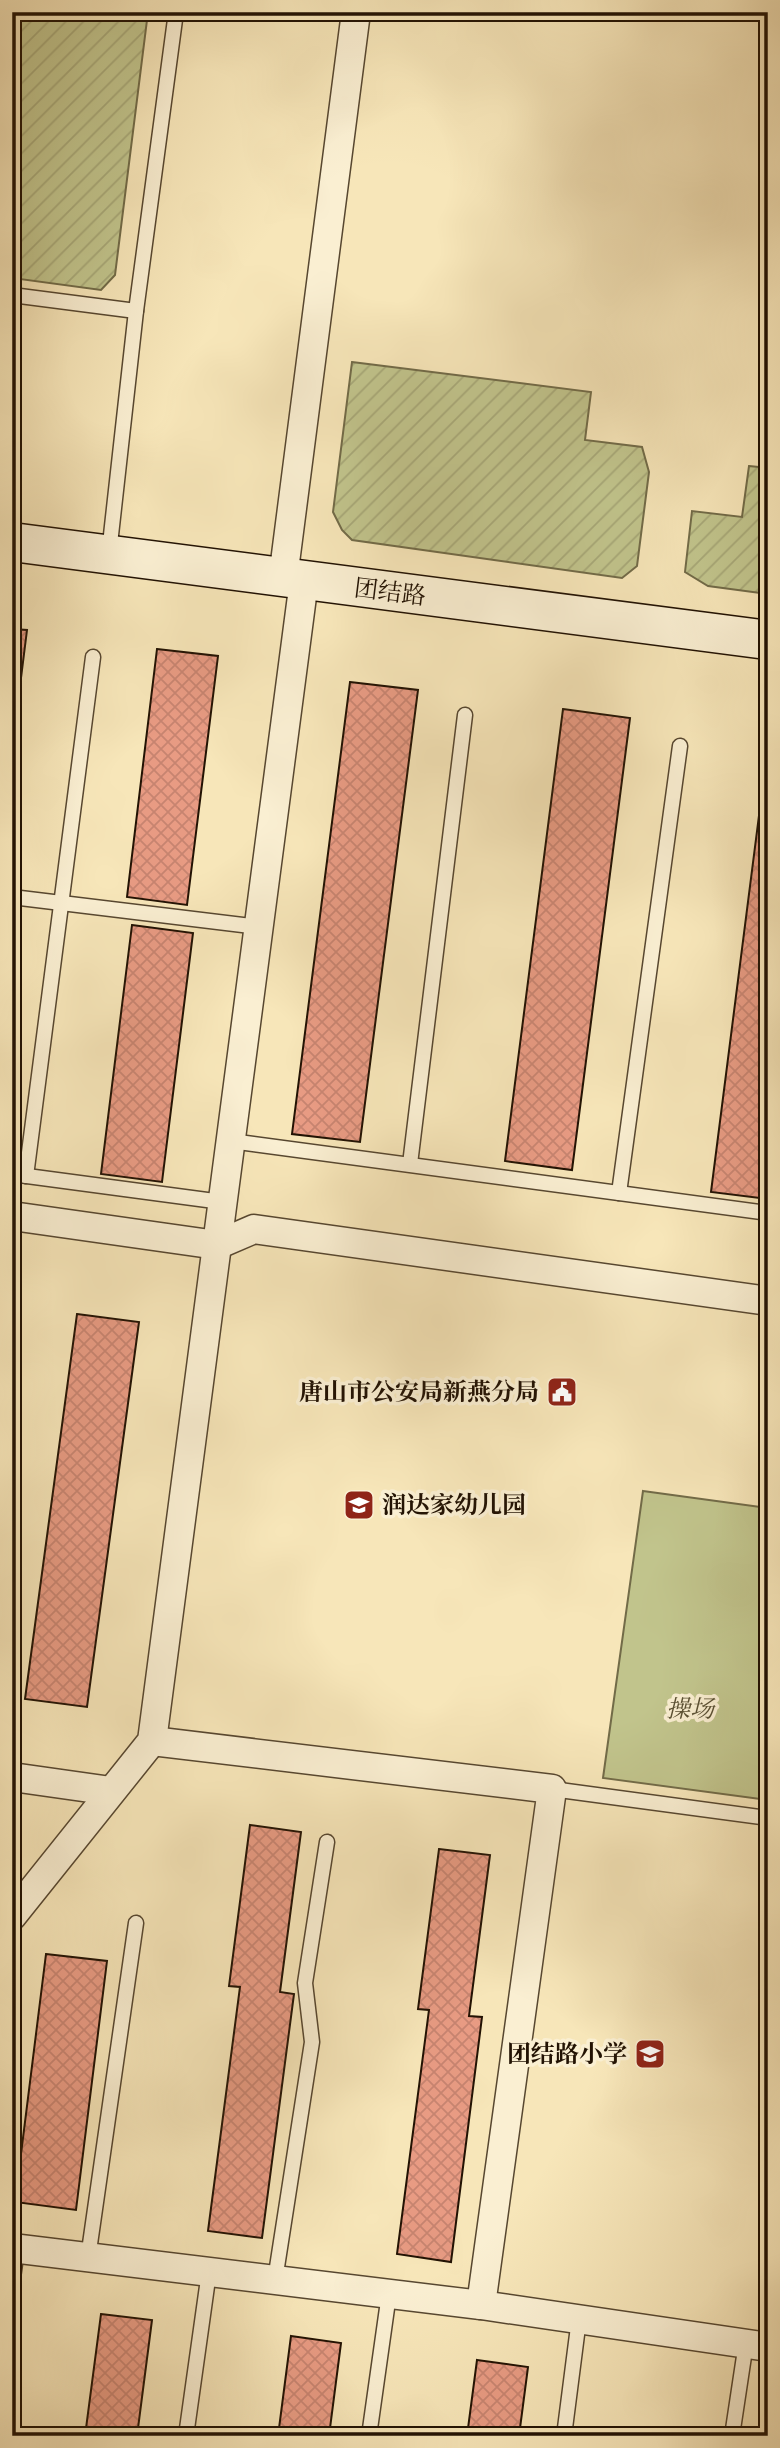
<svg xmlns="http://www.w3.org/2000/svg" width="780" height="2448" viewBox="0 0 780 2448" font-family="'IM FELL Double Pica','Noto Serif SC',serif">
<defs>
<pattern id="garden-furrows" width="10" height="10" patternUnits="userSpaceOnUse" patternTransform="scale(1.75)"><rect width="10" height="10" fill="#c1c48c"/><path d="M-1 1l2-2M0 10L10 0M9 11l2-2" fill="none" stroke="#a6a777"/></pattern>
<pattern id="building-cross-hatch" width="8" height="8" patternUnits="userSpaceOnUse" patternTransform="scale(1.75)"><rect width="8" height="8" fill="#e89b83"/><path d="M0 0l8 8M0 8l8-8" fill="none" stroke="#c78470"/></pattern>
</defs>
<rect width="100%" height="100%" fill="#f7e6b9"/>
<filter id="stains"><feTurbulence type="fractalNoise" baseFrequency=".00286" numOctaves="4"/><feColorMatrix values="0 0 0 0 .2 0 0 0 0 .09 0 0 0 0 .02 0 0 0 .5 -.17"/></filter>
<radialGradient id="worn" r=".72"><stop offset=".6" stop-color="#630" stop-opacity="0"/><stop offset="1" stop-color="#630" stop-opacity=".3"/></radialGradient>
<polygon fill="#c1c48c" stroke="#726b48" stroke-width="2" points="643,1491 768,1508 768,1800 603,1778"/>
<g fill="url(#garden-furrows)" stroke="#726b48" stroke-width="2">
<polygon points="12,12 148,12 115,275 101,290 12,278"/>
<polygon points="352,362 591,392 585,440 642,447 649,472 637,566 622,578 352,540 342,530 333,512"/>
<polygon points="749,466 768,468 768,594 708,586 685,572 692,511 742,517"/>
</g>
<g fill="url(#building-cross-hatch)" stroke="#221203" stroke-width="2">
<polygon points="12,629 27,630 12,750"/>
<polygon points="157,649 218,656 187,905 127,897"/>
<polygon points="350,682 418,690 360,1142 292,1134"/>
<polygon points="563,709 630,718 572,1170 505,1161"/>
<polygon points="768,745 768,1199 711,1192"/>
<polygon points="132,925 193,933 162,1182 101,1174"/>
<polygon points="77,1314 139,1322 87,1707 25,1699"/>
<polygon points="250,1825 301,1832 280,1992 294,1994 262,2238 208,2231 240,1987 229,1986"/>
<polygon points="439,1849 490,1855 469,2016 482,2017 451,2262 397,2254 429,2010 418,2009"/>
<polygon points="46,1954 107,1961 76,2210 15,2202"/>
<polygon points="101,2314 152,2320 137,2436 85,2436"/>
<polygon points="291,2336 341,2343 329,2436 278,2436"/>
<polygon points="477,2360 528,2367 519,2436 467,2436"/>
</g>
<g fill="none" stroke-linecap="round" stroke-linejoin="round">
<g stroke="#574730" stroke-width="17">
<g id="lane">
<polyline points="12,295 136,311"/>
<polyline points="109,553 136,311 176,12"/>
<polyline points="12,897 259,927"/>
<polyline points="231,1141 768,1213"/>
<polyline points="410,1164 465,715"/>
<polyline points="12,1174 222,1202"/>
<polyline points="26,1176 93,657"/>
<polyline points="619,1193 680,746"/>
<polyline points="552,1789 768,1818"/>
<polyline points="88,2258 136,1923"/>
<polyline points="275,2280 312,2042 305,1983 327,1842"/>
<polyline points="12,2285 17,2249"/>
<polyline points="186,2436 209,2272"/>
<polyline points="369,2436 389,2294"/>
<polyline points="564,2436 579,2319"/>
<polyline points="732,2436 746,2343"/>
</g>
</g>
<g stroke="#574730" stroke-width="31">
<g id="street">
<polyline points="283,578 356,12"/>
<polyline points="12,1216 217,1245 254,1229 768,1301"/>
<polyline points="152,1741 552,1789 481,2305"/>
<polyline points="12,1777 111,1791"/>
<polyline points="12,1916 152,1741 304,581"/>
<polyline points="12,2248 481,2305 768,2347"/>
</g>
</g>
<g stroke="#221203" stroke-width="41">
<polyline id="secondary" points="12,542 768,640"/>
</g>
<use href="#lane" stroke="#faefd2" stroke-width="14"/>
<use href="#street" stroke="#faefd2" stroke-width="28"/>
<use href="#secondary" stroke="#faefd2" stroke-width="38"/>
</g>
<defs>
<g id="civic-square" transform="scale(1.575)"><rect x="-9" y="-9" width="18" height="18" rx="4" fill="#8f2418" stroke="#faefd2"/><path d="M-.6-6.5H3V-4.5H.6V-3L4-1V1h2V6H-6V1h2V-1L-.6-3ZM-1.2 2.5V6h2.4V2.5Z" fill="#fff"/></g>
<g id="school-square" transform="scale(1.575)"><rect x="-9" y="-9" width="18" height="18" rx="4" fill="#8f2418" stroke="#faefd2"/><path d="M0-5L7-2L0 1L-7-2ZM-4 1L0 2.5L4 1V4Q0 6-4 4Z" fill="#fff"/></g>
</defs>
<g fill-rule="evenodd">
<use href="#civic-square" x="562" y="1392"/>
<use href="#school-square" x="359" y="1505"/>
<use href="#school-square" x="650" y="2054"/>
</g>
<g text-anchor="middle" stroke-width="7" stroke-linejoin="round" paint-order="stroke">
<g font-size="24" fill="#221203" stroke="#faefd2">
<text transform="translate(390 592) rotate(7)" y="8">团结路</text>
</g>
<g font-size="24" font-weight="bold" fill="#221203" stroke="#faefd2" text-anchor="end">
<text x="539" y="1400">唐山市公安局新燕分局</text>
<text x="382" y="1513" text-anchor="start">润达家幼儿园</text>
<text x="627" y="2062">团结路小学</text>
</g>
<g font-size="24" font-style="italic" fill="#5a5033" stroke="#faefd2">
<text x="690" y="1717">操场</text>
</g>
</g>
<rect width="780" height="2448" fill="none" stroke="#f7e6b9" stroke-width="42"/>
<rect x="14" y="14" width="752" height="2420" fill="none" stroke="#221203" stroke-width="3.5"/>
<rect x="21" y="21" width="738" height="2406" fill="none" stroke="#221203" stroke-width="2"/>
<rect width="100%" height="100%" filter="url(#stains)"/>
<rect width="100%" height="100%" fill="url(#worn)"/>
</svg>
